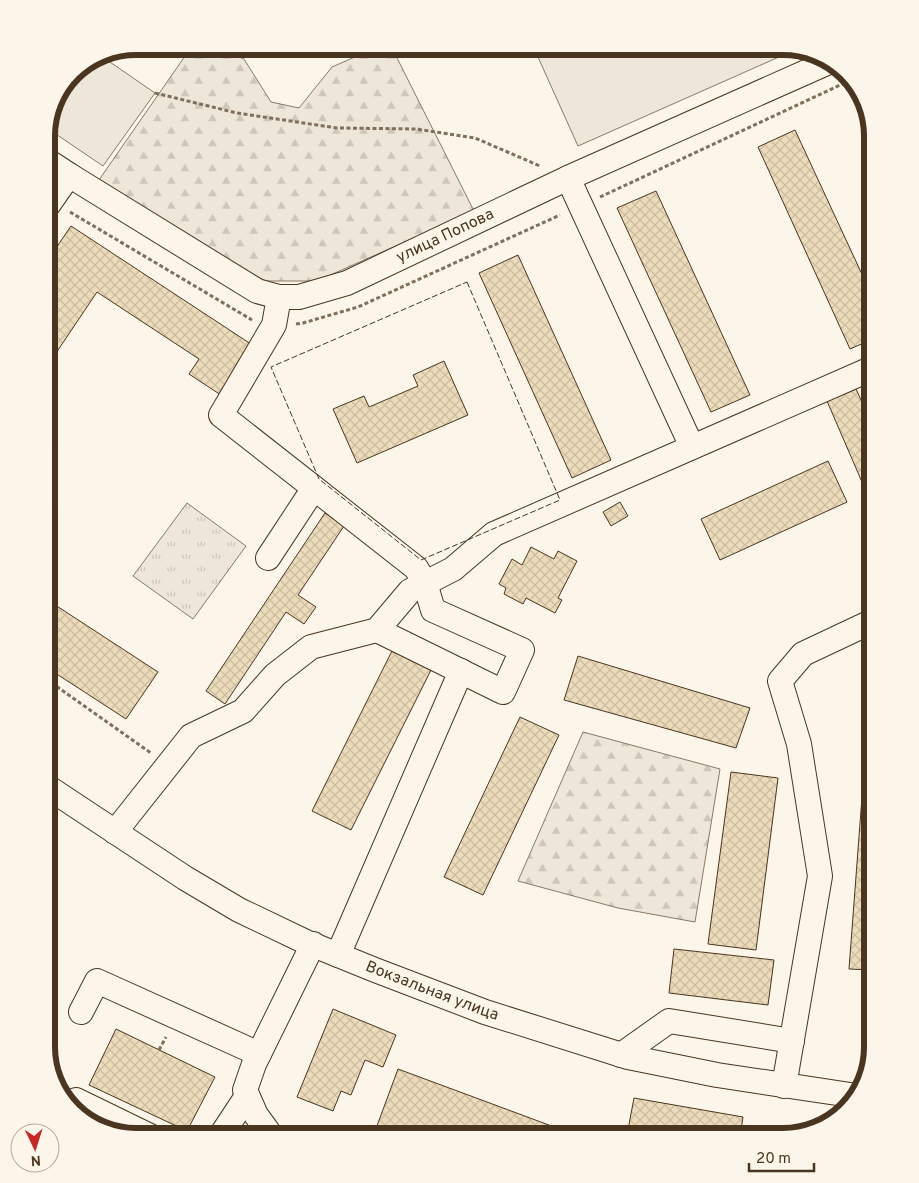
<svg xmlns="http://www.w3.org/2000/svg" width="919" height="1183" viewBox="0 0 919 1183" font-family="Overpass,sans-serif">
	<style>
		.forest { fill: url(#forest-firs); stroke: #887966 }
		.park { fill: url(#park-tufts); stroke: #887966 }
		.pitch { fill: #ede6d9; stroke: #887966 }
		.parking { fill: #ede7d9; stroke: #887966 }
		.building { fill: url(#building-cross-hatch); stroke: #4a3520 }
		.lines { fill: none; stroke-linecap: round; stroke-linejoin: round }
		.minor-casing { stroke: #4a3520; stroke-width: 26 }
		.path { stroke: #7f6f5c; stroke-width: 3; stroke-dasharray: 4 2.5; stroke-linecap: butt }
		.minor { stroke: #fbf6e9; stroke-width: 24 }
		.fence { stroke: #4a3520; stroke-width: 1; stroke-dasharray: 6 2.5; stroke-linecap: butt }
		.labels { text-anchor: middle; dominant-baseline: central; stroke-width: 4; stroke-linejoin: round; paint-order: stroke }
		.street-label { font-size: 16px; fill: #4a3520; stroke: #fbf6e9 }
		.rim { fill: none; stroke: #4a3520; stroke-width: 6 }
	</style>
	<defs>
		<pattern id="forest-firs" width="22" height="20" patternUnits="userSpaceOnUse" patternTransform="scale(1.25)"><rect width="22" height="20" fill="#ede6d9"/><path d="M5 1l3.5 6h-7zM16 11l3.5 6h-7z" fill="#cdc6ba"/></pattern>
		<pattern id="park-tufts" width="24" height="20" patternUnits="userSpaceOnUse" patternTransform="scale(1.25)"><rect width="24" height="20" fill="#ede6d9"/><path d="M3 7l-1-3M5 7V3M7 7l1-3M15 17l-1-3M17 17v-4M19 17l1-3" fill="none" stroke="#cdc6ba"/></pattern>
		<pattern id="building-cross-hatch" width="8" height="8" patternUnits="userSpaceOnUse" patternTransform="scale(1.25)"><rect width="8" height="8" fill="#ecdcbc"/><path d="M0 0l8 8M0 8l8-8" fill="none" stroke="#ccbda1"/></pattern>
	</defs>
	<rect width="100%" height="100%" fill="#fbf6e9"/>
	<path class="forest" d="M192 46H211L244 59 271 102 299 108 332 67 380 46H391L474 211 317 281H266L92 190Z
		M583 732 720 769 695 922 618 908 518 881Z"/>
	<path class="park" d="M187 503 246 546 193 619 133 576Z"/>
	<path class="pitch" d="M533 46H789L797 49 578 146Z"/>
	<path class="parking" d="M104 58 155 93 103 166 47 128 55 97 77 69Z"/>
	<path class="building" d="M795 130 873 298V339L850 349 758 147Z
		M656 191 750 395 711 412 617 208Z
		M71 226 257 348 224 397 189 374 199 359 97 292 46 368V263Z
		M518 255 611 460 572 478 479 273Z
		M444 361 468 415 357 463 333 409 364 396 369 407 418 386 413 375Z
		M856 389 873 426V445L869 447 873 456V494L868 496 827 401Z
		M828 461 847 502 720 560 701 519Z
		M620 502 628 516 611 526 603 512Z
		M325 513 344 526 298 595 316 607 304 624 286 612 225 704 206 691Z
		M531 547 554 559 558 551 577 561 558 598 562 600 555 613 526 598 523 604 504 594 506 588 499 584 512 559 522 565Z
		M46 599 158 672 126 719 46 667Z
		M392 651 431 670 351 830 312 811Z
		M578 656 750 708 736 748 564 700Z
		M520 717 559 735 483 895 444 877Z
		M731 772 778 778 756 950 708 944Z
		M862 797 873 798V970L849 969Z
		M674 949 774 960 768 1005 669 993Z
		M333 1009 396 1035 383 1067 365 1060 351 1095 341 1091 333 1111 297 1097Z
		M116 1029 215 1077 187 1131 89 1085Z
		M398 1069 565 1131 563 1137H381L374 1134Z
		M634 1098 743 1117 740 1137H636L627 1135Z"/>
	<g class="lines">
		<defs>
			<g id="minor">
				<path id="s1" d="M46 160 69 175 257 291 279 297H299L347 283 568 178 831 61"/>
				<path d="M568 178 692 447"/>
				<path d="M46 208 69 175"/>
				<path d="M279 297 274 325 221 415 416 568 425 583 433 610 522 650 503 692 377 630"/>
				<path d="M268 558 314 488"/>
				<path id="s2" d="M46 786 185 878 239 910 306 942 375 970 485 1012 628 1057 717 1075 857 1096"/>
				<path d="M115 832 191 736 243 711 275 675 311 647 377 630 410 591 453 569 494 534 873 368"/>
				<path d="M338 955 461 671"/>
				<path d="M81 1012 97 981 259 1054"/>
				<path d="M621 1055 669 1021 792 1041"/>
				<path d="M784 1086 820 876 799 744 780 681 803 654 873 621"/>
				<path d="M76 1100 152 1137"/>
				<path d="M220 1137 247 1096"/>
				<path d="M272 1137 256 1115 245 1090 254 1064 313 944"/>
			</g>
		</defs>
		<use href="#minor" class="minor-casing"/>
		<path class="path" d="M155 93 237 113 337 128 416 129 475 138 540 166
			M600 197 851 80
			M70 212 252 320
			M46 240 55 228
			M296 324 303 323 358 307 560 215
			M46 679 151 753
			M46 760 53 764
			M159 1050 166 1037"/>
		<use href="#minor" class="minor"/>
		<path class="fence" d="M467 282 560 500 421 560 319 479 271 367Z"/>
	</g>
	<g class="labels">
		<g class="street-label">
			<text stroke="none"><textPath href="#s1" startOffset="450">улица Попова</textPath></text>
			<text stroke="none"><textPath href="#s2" startOffset="439">Вокзальная улица</textPath></text>
		</g>
	</g>
	<path d="M0 0H919V1183H0ZM136 55H783A81 81 0 0 1 864 136V1047A81 81 0 0 1 783 1128H136A81 81 0 0 1 55 1047V136A81 81 0 0 1 136 55Z" fill="#fbf6e9" fill-rule="evenodd"/>
	<path class="rim" d="M136 55H783A81 81 0 0 1 864 136V1047A81 81 0 0 1 783 1128H136A81 81 0 0 1 55 1047V136A81 81 0 0 1 136 55Z"/>
	<g transform="translate(35 1148) rotate(176)"><circle r="24" fill="#fbf6e9" stroke="#b4a999"/>
	<path d="M0-4L9 19L0 12L-9 19Z" fill="#c62828"/>
	<text y="-8" font-size="14" font-weight="bold" text-anchor="middle" fill="#4a3520">N</text>
	</g>
	<path d="M749 1163v8h65v-8" fill="none" stroke="#4a3520" stroke-width="2.5"/>
	<text x="756" y="1163" font-size="15" fill="#4a3520" stroke="#fbf6e9" stroke-width="4" paint-order="stroke">20 m</text>
</svg>
